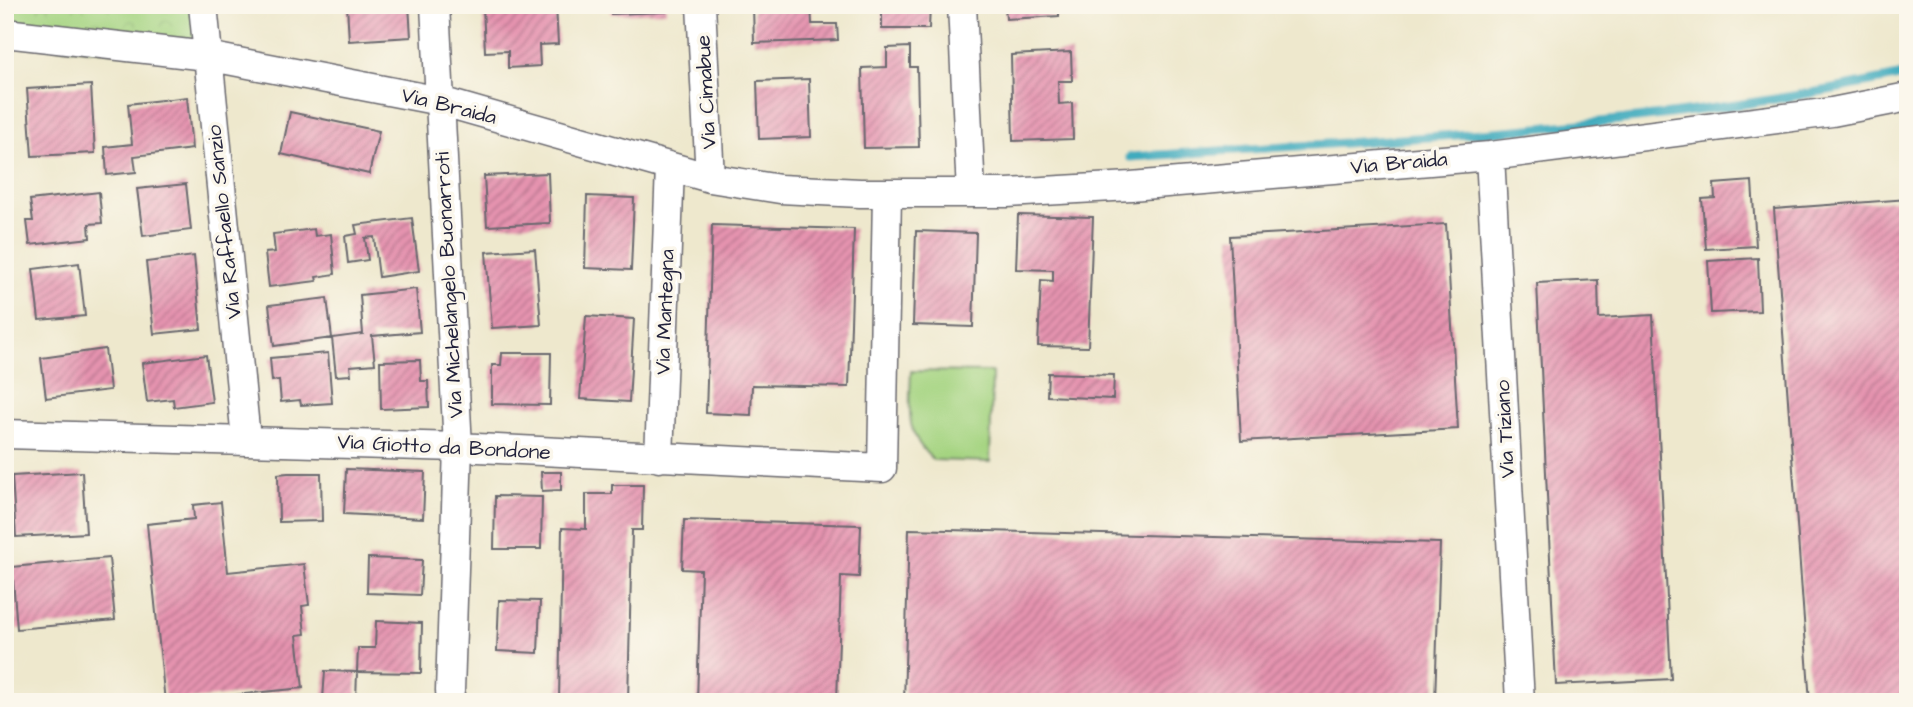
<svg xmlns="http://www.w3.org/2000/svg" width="1913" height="707" viewBox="0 0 1913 707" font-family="'Architects Daughter',sans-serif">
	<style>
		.grass { fill: #a5d481; stroke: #647b5e; stroke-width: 2 }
		.park { fill: url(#park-crowns); stroke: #647b5e; stroke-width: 2 }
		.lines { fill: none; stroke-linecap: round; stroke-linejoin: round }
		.stream { stroke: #3fabbe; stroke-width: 9 }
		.building { fill: url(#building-hatch) }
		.street-casing { stroke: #69676e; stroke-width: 31 }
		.street { stroke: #fff; stroke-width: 28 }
		.labels { text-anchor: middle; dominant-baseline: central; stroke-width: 7; stroke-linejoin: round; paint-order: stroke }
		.street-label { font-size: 21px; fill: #22223b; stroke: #fbf7ec }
	</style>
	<defs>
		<pattern id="park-crowns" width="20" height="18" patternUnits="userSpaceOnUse" patternTransform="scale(1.75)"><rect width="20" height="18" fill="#a5d481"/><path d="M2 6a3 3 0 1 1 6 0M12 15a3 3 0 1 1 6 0" fill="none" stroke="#8eb670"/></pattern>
		<pattern id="building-hatch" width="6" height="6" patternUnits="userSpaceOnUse" patternTransform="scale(1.75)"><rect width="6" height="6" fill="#e593af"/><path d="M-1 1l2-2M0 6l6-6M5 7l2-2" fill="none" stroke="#b97890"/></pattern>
	</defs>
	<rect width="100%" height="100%" fill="#fbf7ec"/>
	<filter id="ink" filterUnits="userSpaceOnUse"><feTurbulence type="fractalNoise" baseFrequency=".0143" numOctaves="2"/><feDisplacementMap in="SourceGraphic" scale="14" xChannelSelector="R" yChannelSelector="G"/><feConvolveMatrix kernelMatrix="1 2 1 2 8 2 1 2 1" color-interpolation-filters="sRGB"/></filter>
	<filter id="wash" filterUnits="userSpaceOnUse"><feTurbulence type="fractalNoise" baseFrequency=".00686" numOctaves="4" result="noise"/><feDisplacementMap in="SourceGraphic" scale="28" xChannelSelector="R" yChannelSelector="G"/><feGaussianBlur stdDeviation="1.57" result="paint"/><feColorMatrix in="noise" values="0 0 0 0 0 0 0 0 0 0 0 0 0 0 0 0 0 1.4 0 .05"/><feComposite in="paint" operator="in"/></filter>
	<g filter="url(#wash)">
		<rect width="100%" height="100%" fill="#eee8cd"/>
		<path class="grass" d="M911 371 992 372 990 462 933 460C903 432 910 410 911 371Z"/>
		<path class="park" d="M5 5H203L208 59 5 43Z"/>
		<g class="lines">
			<path class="stream" d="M1130 157C1388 139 1654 130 1908 74"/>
		</g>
		<g id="blocks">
			<path class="building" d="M347 5H409L411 37 349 41Z
				M483 5H556L558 44 539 45 540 66 508 68V51L485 52Z
				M610 5H666V12L611 14Z
				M753 5H811L812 24H837L838 40 754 43Z
				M882 5H930L929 29H882Z
				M1005 5H1059V16L1006 19Z
				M910 47V67H917L919 147 864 148 862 68 887 67V48Z
				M1071 52 1072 81H1058L1059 104 1072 103 1073 139 1013 141 1011 55Z
				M809 79 811 137 759 139 757 81Z
				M91 85 95 153 32 156 27 89Z
				M187 97 192 149 134 156 136 172 107 175 105 147 132 144 128 104Z
				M290 112 379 131 369 174 281 154Z
				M548 173 550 223 487 226 484 176Z
				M1752 181 1756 246 1706 249 1702 199 1715 198 1714 184Z
				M186 184 191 230 143 236 137 189Z
				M99 192 102 223 89 224 90 238 30 245 27 221H33L30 200Z
				M587 196 634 198 631 270 585 268Z
				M1908 199V702H1810L1774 209Z
				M1018 215 1093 217 1088 347 1038 346 1041 280 1053 281V270L1016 269Z
				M412 218 419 271 379 277 374 237 365 238 368 260 348 263 345 236 357 234 355 225Z
				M1446 224 1458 429 1241 441 1230 236Z
				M712 225 854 229 849 387 752 385 751 415 706 413Z
				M314 229 315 236 331 234 335 274 316 277 317 281 269 287 265 253 275 252 273 234Z
				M916 231 976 233 973 327 913 325Z
				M535 249 541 325 492 328 486 252Z
				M194 256 201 329 154 334 146 262Z
				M1758 258 1760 311 1711 313 1708 261Z
				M79 263 85 316 39 320 33 269Z
				M1598 280 1599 318 1653 315 1671 679 1556 685 1537 283Z
				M416 289 420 332 372 336 375 364 350 366 351 375 336 376 332 338 363 334 360 295Z
				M327 298 332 338 274 346 269 305Z
				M586 316 634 319 629 402 580 399Z
				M105 349 110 390 46 398 41 358Z
				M328 353 332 403 301 405 300 400 281 402 279 380 272 381 270 358Z
				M502 353H551L550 405 492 404V365H501Z
				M206 355 212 402 174 407 173 399 147 402 142 363Z
				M420 360 421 381H428L429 407 381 409 380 361Z
				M1048 373 1114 375 1113 399 1047 396Z
				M346 469 425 472 423 518 344 514Z
				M82 472 86 533 16 537 12 476Z
				M541 472H561V490L542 491Z
				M288 473H321L322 521 279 522 278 474Z
				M612 485H643L642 530H632L628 702H559L562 528 586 529V494H612Z
				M495 496 542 497 541 549H494Z
				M221 502 228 572 304 564 309 605 302 606 305 634 297 635 303 688 165 702 147 524 194 519 193 505Z
				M684 520 861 525 859 577 841 576 837 702H697L701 570 682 569Z
				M909 529 1440 543 1435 702H904Z
				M109 558 115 620 17 629 12 567Z
				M368 558 422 560 420 595 367 593Z
				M499 600 540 601 538 653 497 651Z
				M376 621 422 623 421 673 357 672 358 648H375Z
				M325 671 357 672 356 700 323 699Z"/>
		</g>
	</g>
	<g filter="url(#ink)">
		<use href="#blocks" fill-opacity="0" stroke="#69676e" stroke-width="2"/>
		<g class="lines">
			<defs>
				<path id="street" d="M203 5 246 439
					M435 5 458 447 450 691
					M701 5 710 178
					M962 5 971 193
					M5 33 207 56 440 101 710 178 780 189 860 193H1007L1131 186 1490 156 1832 112 1908 97
					M1490 156 1520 702
					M5 434 458 447 882 468 887 194
					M659 458 670 167"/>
			</defs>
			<use href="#street" class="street-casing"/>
			<use href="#street" class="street"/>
		</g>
	</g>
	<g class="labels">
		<g class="street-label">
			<text transform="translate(706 92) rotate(-93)">Via Cimabue</text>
			<text transform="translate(449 106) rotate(14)">Via Braida</text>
			<text transform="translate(1399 163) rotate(-5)">Via Braida</text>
			<text transform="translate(224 222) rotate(-96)">Via Raffaello Sanzio</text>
			<text transform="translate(449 285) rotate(-93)">Via Michelangelo Buonarroti</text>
			<text transform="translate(665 312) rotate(-88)">Via Mantegna</text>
			<text transform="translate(1505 429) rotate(-93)">Via Tiziano</text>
			<text transform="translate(444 447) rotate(3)">Via Giotto da Bondone</text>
		</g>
	</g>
	<rect width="1913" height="707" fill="none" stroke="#fbf7ec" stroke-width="28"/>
</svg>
